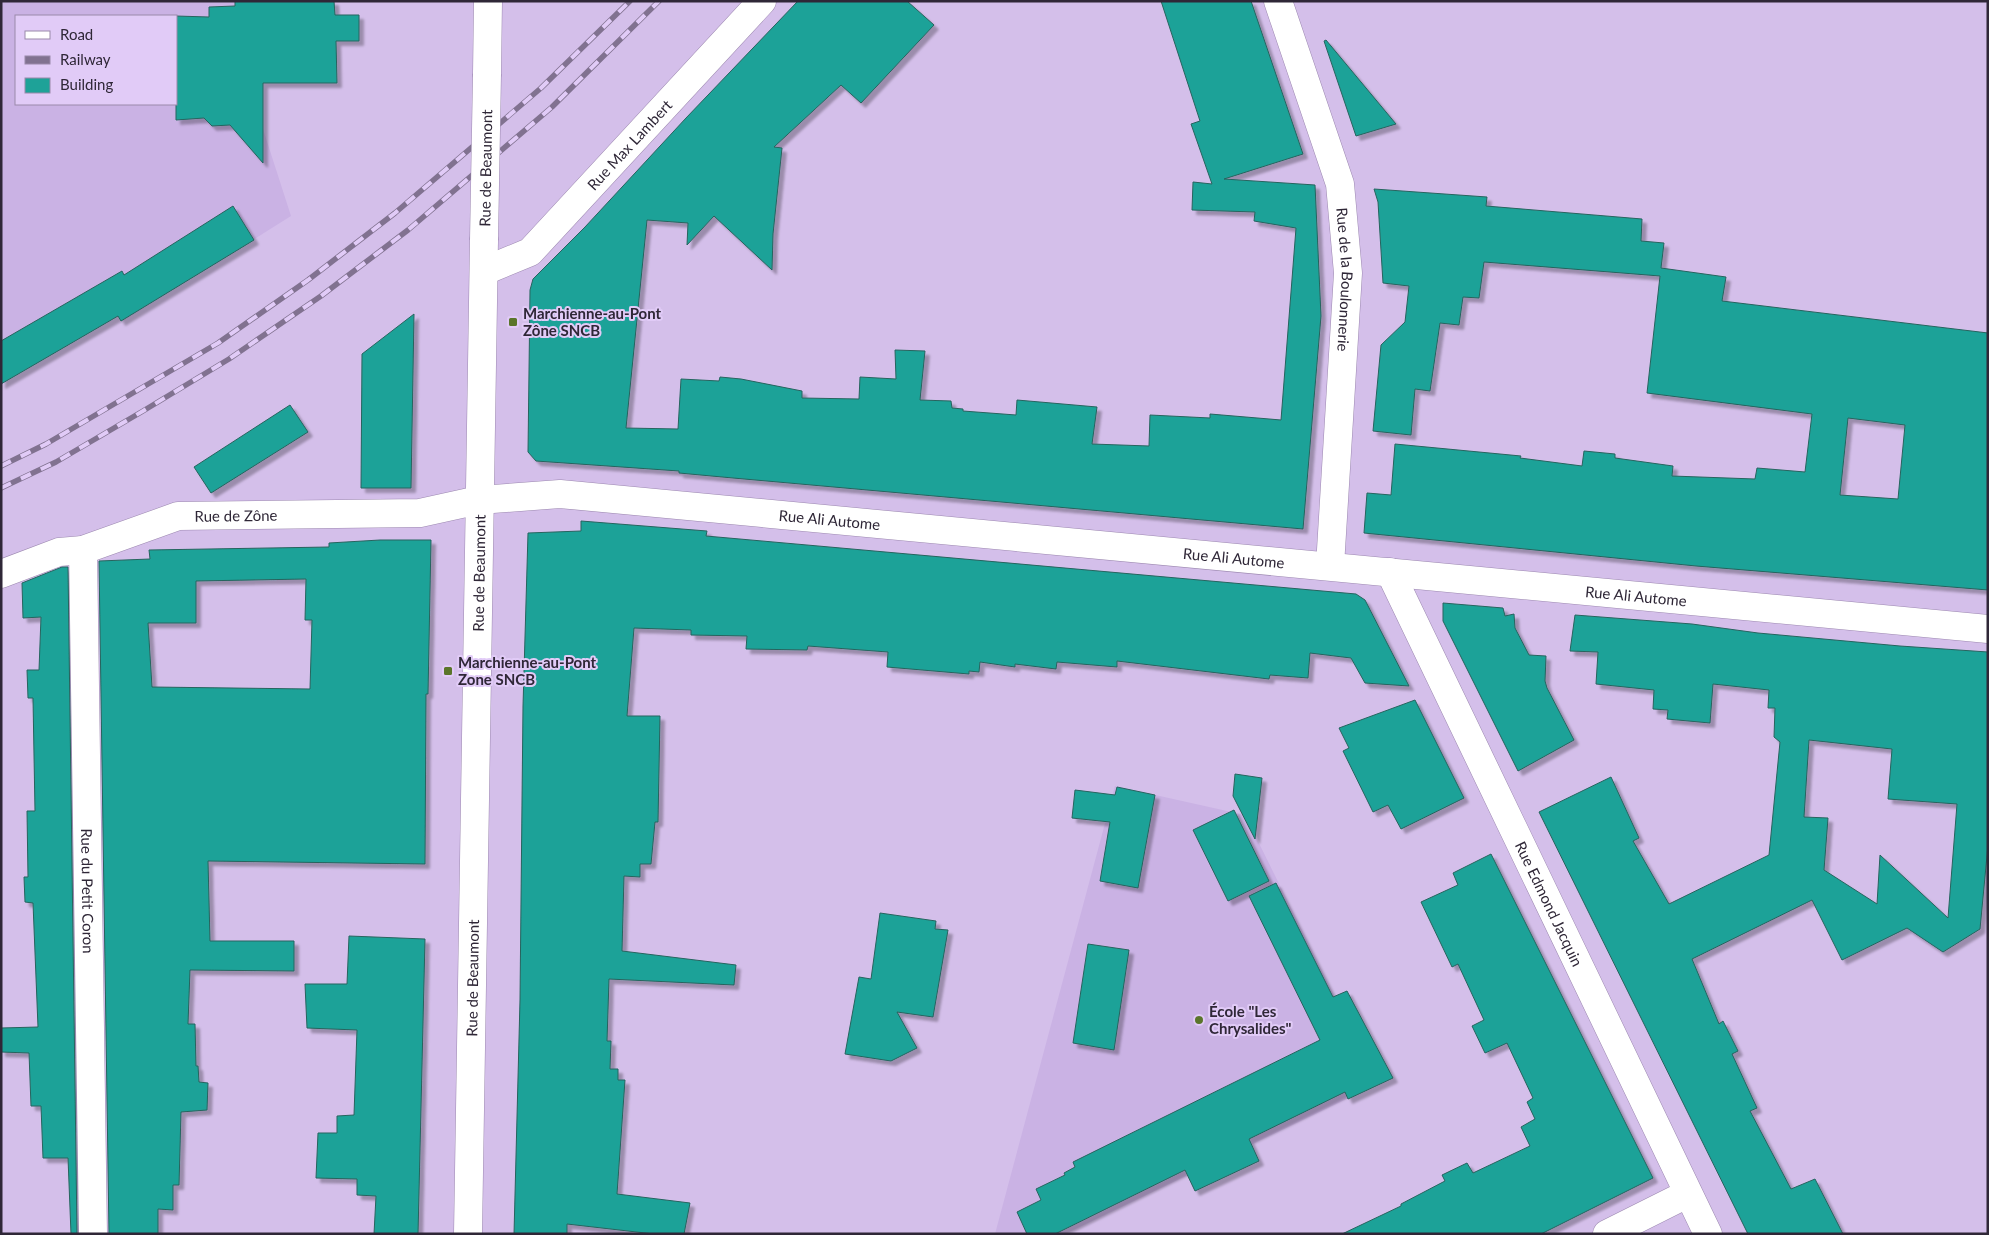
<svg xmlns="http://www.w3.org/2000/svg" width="1989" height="1235" viewBox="0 0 1989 1235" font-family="Lato,sans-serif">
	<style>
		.built { fill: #cab2e4; fill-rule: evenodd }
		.building { fill: #1ea298; stroke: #26645e; fill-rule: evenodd; filter: url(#shadow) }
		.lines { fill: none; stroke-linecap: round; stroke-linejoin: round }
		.minor-casing { stroke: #9c88b0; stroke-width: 29 }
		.tertiary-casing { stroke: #9c88b0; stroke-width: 29 }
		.secondary-casing { stroke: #9c88b0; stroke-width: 29 }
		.minor { stroke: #fff; stroke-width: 28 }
		.tertiary { stroke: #fff; stroke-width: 28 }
		.secondary { stroke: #fff; stroke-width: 28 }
		.rail-casing { stroke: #817290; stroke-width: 5.5 }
		.rail { stroke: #e1cbf7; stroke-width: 4; stroke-dasharray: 11; stroke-linecap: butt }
		.secondary-bridge-casing { stroke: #9c88b0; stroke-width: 29; stroke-linecap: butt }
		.secondary-bridge { stroke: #fff; stroke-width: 28 }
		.poi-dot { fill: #5a752a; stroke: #e1cbf7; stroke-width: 2 }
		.labels { text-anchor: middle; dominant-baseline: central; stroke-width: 4; stroke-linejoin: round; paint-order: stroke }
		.street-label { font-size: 15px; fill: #2f2737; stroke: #e1cbf7 }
		.poi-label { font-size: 15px; font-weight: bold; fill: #2f2737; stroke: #e1cbf7; text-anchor: start }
	</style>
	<defs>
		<filter id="shadow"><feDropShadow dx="4.5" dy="4.5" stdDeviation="1" flood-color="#0004"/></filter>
	</defs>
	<rect width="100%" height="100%" fill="#d4bfea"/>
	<path class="built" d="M1 1H260L258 93 263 98V129L291 216 123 321 118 316 1 384ZM16 16H176V104H16Z
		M1115 786 1245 815 1378 1084 1065 1234H995Z"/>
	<path class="building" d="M235 1H334L335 15H359V41H336L337 83H263V163L230 125 212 126 204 118 176 120V16L209 17V7L235 6Z
		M798 1H907L934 25 861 103 841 85 774 147 782 148 773 234 772 270 714 216 687 245 688 223 647 220 626 428 678 429 681 379 719 381 720 377 741 379 802 391V398L859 399 860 377 896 379 895 350 925 351 920 400 951 401 952 408 963 409V411L1016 415 1017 400 1097 407 1092 444 1149 446 1150 415 1210 418V414L1281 420 1296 228 1254 221 1255 212 1192 210 1193 182 1212 184 1191 124 1200 121 1161 1H1251L1303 154 1224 179 1315 185 1321 316 1303 529 733 478 679 473V471L536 461 528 452 530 290 533 279 585 227 686 118Z
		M1326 40 1396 124 1356 136 1324 41Z
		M1374 189 1487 197 1486 206 1642 219 1641 241 1664 243 1661 268 1726 277 1722 301 1988 333V590L1696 566 1364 533 1367 493 1391 495 1395 444 1521 456 1520 458 1582 466 1584 451 1615 454V458L1673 466 1672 476 1755 479 1757 468 1805 472 1812 414 1647 393 1660 276 1484 262 1479 298 1463 297 1459 325 1440 323 1430 391 1415 389 1411 435 1373 431 1381 345 1405 322 1409 286 1383 283 1378 202ZM1848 418 1905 425 1898 499 1840 495Z
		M233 206 254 240 121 321 118 316 1 384V341L122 271 124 275Z
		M414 314 411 488H361L362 354Z
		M290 405 308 432 211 493 194 467Z
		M581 521 707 531 706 536 1356 594 1365 600 1409 686 1365 683 1351 658 1310 653 1308 678 1270 675 1269 679 1117 661V667L1057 662 1056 669 1015 664V667L980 662 979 672 969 671V674L887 667 888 652 808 646 807 650 746 649 747 636 691 635V630L634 628 627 716H660L658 822H655L651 864H640V877L624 876 622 951 736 965 734 985 609 979 607 1041H611L610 1069H618V1080H625L617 1194 690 1203 684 1234H654L567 1224V1234H514L520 1000 523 706 528 533 581 531Z
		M380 540H431L428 694H426L425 864 208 861 210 941H294V971L190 970 188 1024H195L196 1066H198L199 1082 208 1083 207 1110 181 1112 179 1185H173V1210L158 1209V1234H109L99 561 150 559 149 550 329 547V543ZM306 579 305 620H312L310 689 152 687 148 623H196V581Z
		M62 567H68L77 1234H71L68 1158H43L41 1106H31L29 1053 1 1052V1028L38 1027 33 903 25 902 24 877H28L27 811H35L33 698H28L27 670H39L41 617 23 618 22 583Z
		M1443 603 1503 608 1505 616 1514 614 1515 628 1529 655 1546 656 1545 681 1547 688 1574 740 1518 771 1443 621Z
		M1575 615 1692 624 1758 633 1900 646 1988 652V845L1980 929 1943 952 1907 928 1842 960 1812 900 1692 959 1719 1024 1723 1021 1738 1051 1732 1054 1757 1108 1750 1111 1791 1189 1815 1179 1843 1234H1748L1539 812 1611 777 1639 838 1633 841 1669 904 1769 855 1780 742 1774 737 1775 708H1768L1769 690 1713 684 1710 723 1667 719 1668 710 1653 709 1654 690 1596 684 1598 652 1570 651ZM1809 740 1892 749 1888 799 1957 804 1948 918 1880 855 1877 904 1824 870 1828 818 1804 817Z
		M1415 700 1464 798 1401 829 1388 805 1373 812 1343 751 1349 748 1339 728Z
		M1235 774 1262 778 1255 839 1233 796Z
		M1117 787 1155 795 1138 888 1100 881 1110 822 1072 818 1075 790 1115 795Z
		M1234 810 1269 881 1228 901 1193 830Z
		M1491 854 1653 1178 1541 1234H1342L1401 1206V1204L1445 1181 1442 1175 1467 1163 1473 1173 1530 1146 1521 1127 1535 1119 1527 1102 1533 1098 1507 1043 1485 1053 1472 1026 1484 1020 1458 964 1452 967 1421 902 1458 885 1453 873Z
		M1276 883 1333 997 1347 991 1393 1078 1348 1099 1345 1092 1249 1139 1259 1161 1195 1191 1185 1170 1055 1234H1027L1017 1212 1041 1200 1036 1189 1065 1175 1064 1173 1075 1167 1073 1162 1320 1040 1249 896Z
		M880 913 936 921 935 929 948 930 933 1017 897 1012 917 1048 891 1061 845 1054 859 977 871 979Z
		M349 936 425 939 418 1234H374L376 1196 357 1195V1179L316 1178 318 1133H337V1116L354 1115 357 1030 307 1028 305 984H347Z
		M1088 944 1129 950 1114 1050 1073 1043Z"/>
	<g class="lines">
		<defs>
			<g id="minor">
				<path id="s1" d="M1278 1 1340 184 1348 273 1330 566"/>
				<path id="s2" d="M484 271 530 252 762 1"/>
				<path id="s3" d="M83 550 93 1234"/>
				<path id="s4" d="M1390 572 1708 1234"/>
				<path id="s5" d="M1 574 59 552 83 550 178 516 420 513 479 500"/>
				<path d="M1607 1234 1687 1194"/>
			</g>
			<g id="tertiary">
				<path id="s6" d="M479 500 560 494 1988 629"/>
			</g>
			<g id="secondary">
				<path d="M487 74 488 1"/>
				<path id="s7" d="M468 1234 484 240"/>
			</g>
		</defs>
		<use href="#minor" class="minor-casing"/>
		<use href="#tertiary" class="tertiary-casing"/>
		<use href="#secondary" class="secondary-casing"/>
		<use href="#minor" class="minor"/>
		<use href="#tertiary" class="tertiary"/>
		<use href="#secondary" class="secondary"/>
		<defs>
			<path id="rail" d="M1 466 46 444 218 343 308 280 395 213 541 88 630 1
				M1 488 56 462 143 411 229 359 321 296 408 230 552 107 659 1"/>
		</defs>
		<use href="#rail" class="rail-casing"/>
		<use href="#rail" class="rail"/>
		<defs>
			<g id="secondary-bridge">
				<path id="s8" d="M484 240 487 74"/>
			</g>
		</defs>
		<use href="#secondary-bridge" class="secondary-bridge-casing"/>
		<use href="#secondary-bridge" class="secondary-bridge"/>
	</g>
	<g class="poi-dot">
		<rect x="508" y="317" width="10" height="10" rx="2.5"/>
		<rect x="443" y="666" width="10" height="10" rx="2.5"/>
		<circle cx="1199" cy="1020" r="5"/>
	</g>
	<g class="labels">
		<g class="street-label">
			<text stroke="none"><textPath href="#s2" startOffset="196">Rue Max Lambert</textPath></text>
			<text stroke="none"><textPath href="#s8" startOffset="72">Rue de Beaumont</textPath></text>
			<text stroke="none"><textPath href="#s1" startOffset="289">Rue de la Boulonnerie</textPath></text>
			<text stroke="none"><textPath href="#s5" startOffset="245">Rue de Zône</textPath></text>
			<text stroke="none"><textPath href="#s6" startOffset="352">Rue Ali Autome</textPath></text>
			<text stroke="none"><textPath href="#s6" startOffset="758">Rue Ali Autome</textPath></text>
			<text stroke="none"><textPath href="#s7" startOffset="661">Rue de Beaumont</textPath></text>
			<text stroke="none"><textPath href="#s6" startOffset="1162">Rue Ali Autome</textPath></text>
			<text stroke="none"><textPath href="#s3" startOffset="341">Rue du Petit Coron</textPath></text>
			<text stroke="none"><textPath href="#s4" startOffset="368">Rue Edmond Jacquin</textPath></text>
			<text stroke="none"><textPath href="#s7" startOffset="256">Rue de Beaumont</textPath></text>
		</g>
		<g class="poi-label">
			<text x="523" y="313">Marchienne-au-Pont<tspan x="523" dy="17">Zône SNCB</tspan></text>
			<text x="458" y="662">Marchienne-au-Pont<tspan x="458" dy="17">Zone SNCB</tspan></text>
			<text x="1209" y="1011">École "Les<tspan x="1209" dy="17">Chrysalides"</tspan></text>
		</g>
	</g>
	<rect width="1989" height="1235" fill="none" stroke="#2f2737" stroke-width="5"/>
	<rect x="15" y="15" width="162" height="90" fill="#e1cbf7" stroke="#9a89aa"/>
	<rect x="25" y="31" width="25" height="8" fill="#ffffff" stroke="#9a89aa"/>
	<text x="60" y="40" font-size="15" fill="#2f2737">Road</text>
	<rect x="25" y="56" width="25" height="8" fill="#817290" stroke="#9a89aa"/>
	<text x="60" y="65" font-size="15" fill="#2f2737">Railway</text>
	<rect x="25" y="78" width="25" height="15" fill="#1ea298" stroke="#9a89aa"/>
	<text x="60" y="90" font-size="15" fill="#2f2737">Building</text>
</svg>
